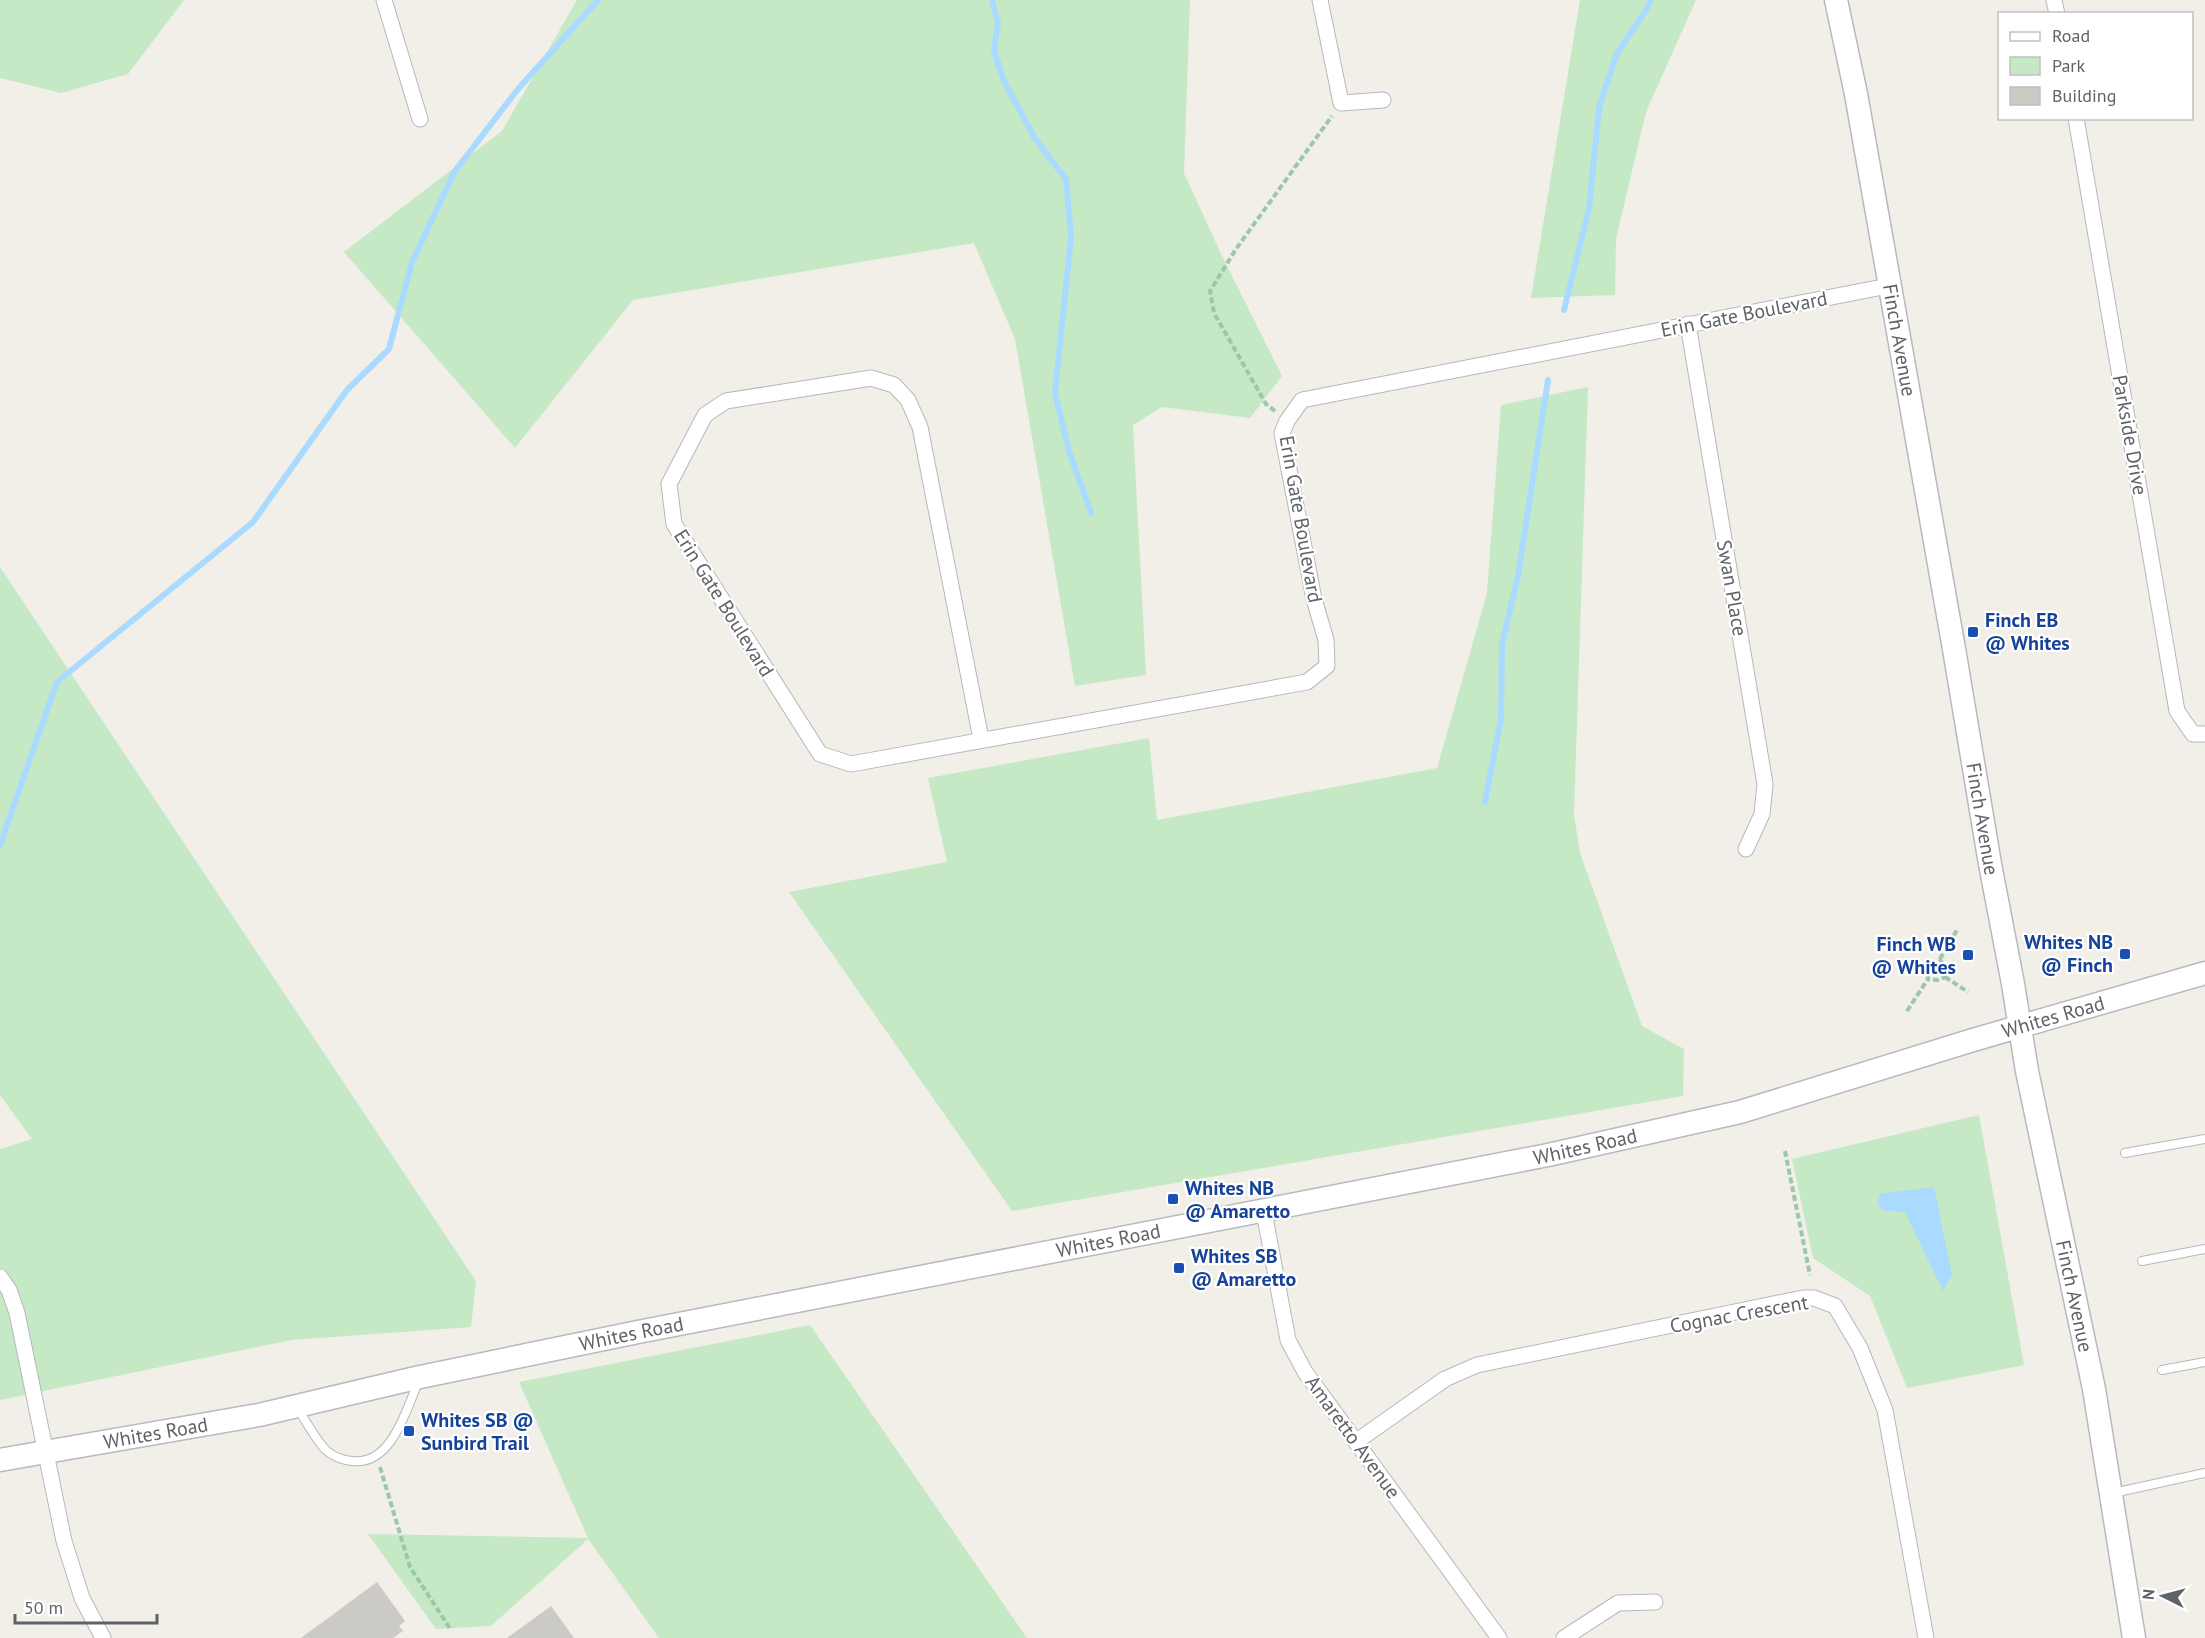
<svg xmlns="http://www.w3.org/2000/svg" width="2205" height="1638" viewBox="0 0 2205 1638" font-family="'PT Sans',sans-serif">
	<style>
		.green { fill: #c5e8c5 }
		.water { fill: #aadaff }
		.lines { fill: none; stroke-linecap: round; stroke-linejoin: round }
		.stream { stroke: #aadaff; stroke-width: 6 }
		.building { fill: #cccac5 }
		.lane-casing { stroke: #b5b8bc; stroke-width: 10 }
		.street-casing { stroke: #b5b8bc; stroke-width: 17 }
		.secondary-casing { stroke: #b6babf; stroke-width: 25 }
		.path { stroke: #9cc7a9; stroke-width: 4; stroke-dasharray: 6 3; stroke-linecap: butt }
		.lane { stroke: #fff; stroke-width: 8 }
		.street { stroke: #fff; stroke-width: 15 }
		.secondary { stroke: #fff; stroke-width: 22 }
		.transit-dot { fill: #1a4fb4; stroke: #fff; stroke-width: 2 }
		.labels { text-anchor: middle; dominant-baseline: central; stroke-width: 4.5; stroke-linejoin: round; paint-order: stroke }
		.street-label { font-size: 20px; fill: #5f6368; stroke: #fff }
		.transit-label { font-size: 20px; font-weight: bold; fill: #164399; stroke: #fff; text-anchor: start }
	</style>
	<rect width="100%" height="100%" fill="#f1efe8"/>
	<path class="green" d="M0 0H184L128 74 61 93 0 78Z
		M577 0H1190L1184 173 1221 254 1282 376 1250 418 1162 407 1133 425 1146 675 1075 686 1015 339 974 243 633 300 515 448 344 252 502 131Z
		M1580 0H1696L1646 112 1616 239 1615 295 1531 298Z
		M1588 387 1574 814 1580 853 1642 1026 1684 1049 1683 1096 1012 1211 789 892 947 862 928 778 1149 738 1157 820 1437 768 1487 593 1501 405Z
		M0 567 476 1281 471 1327 291 1340 0 1400V1149L32 1139 0 1095Z
		M1979 1115 2024 1365 1907 1388 1870 1296 1813 1258 1792 1159Z
		M810 1325 1027 1638H659L588 1539 491 1626 436 1629 368 1534 588 1538 519 1382Z"/>
	<path class="water" d="M1934 1187 1952 1275 1943 1291 1905 1212 1882 1210 1878 1204 1879 1194Z"/>
	<g class="lines">
		<path class="stream" d="M992 0 998 23 994 51 1004 81 1034 137 1066 179 1071 237 1055 393 1069 451 1091 513
			M1564 310 1589 208 1599 108 1616 55 1648 7 1650 0
			M1485 802 1501 719 1502 644 1518 576 1548 380
			M0 845 57 682 253 522 347 390 389 349 412 262 455 171 518 89 598 0"/>
	</g>
	<path class="building" d="M377 1582 405 1621 399 1626 403 1631 393 1638H301Z
		M551 1606 574 1638H507Z"/>
	<g class="lines">
		<defs>
			<path id="lane" d="M2125 1153 2205 1139
				M2142 1261 2205 1249
				M2162 1370 2205 1362
				M298 1409C306 1421 317 1442 327 1451 334 1457 343 1460 352 1461 391 1466 406 1411 418 1382
				M2113 1493 2205 1473"/>
			<path id="street" d="M384 0 420 119
				M1320 0 1341 103 1383 100
				M2054 0 2057 14
				M2076 118 2177 711 2193 734H2205
				M1688 324 1765 784 1762 814 1746 849
				M981 739 920 427 908 400 894 385 871 378 726 401 705 415 669 484 674 524 820 754 851 764 1307 682 1327 666 1326 640 1314 599 1282 433 1287 421 1302 400 1888 286
				M1264 1212 1288 1340 1305 1372 1499 1638
				M0 1277 9 1290 17 1313 64 1541 82 1598 103 1638
				M1357 1441 1445 1379 1477 1365 1803 1298H1814L1835 1306 1860 1348 1885 1410 1926 1638
				M1564 1638 1618 1603 1655 1602"/>
			<g id="secondary">
				<path id="s1" d="M1836 0 1856 94 1954 649 1990 864 2013 984 2027 1071 2094 1389 2134 1638"/>
				<path id="s2" d="M0 1460 259 1415 420 1377 638 1332 1548 1155 1740 1112 1973 1040 2205 973"/>
			</g>
		</defs>
		<use href="#lane" class="lane-casing"/>
		<use href="#street" class="street-casing"/>
		<use href="#secondary" class="secondary-casing"/>
		<path class="path" d="M1275 411 1266 404 1214 313 1210 291 1236 249 1332 116
			M1940 959 1957 930
			M1945 977 1968 992
			M1907 1011 1928 979V971L1933 962 1940 959 1945 969V977L1938 980 1928 979
			M1785 1151 1810 1275
			M380 1467 410 1567 451 1630"/>
		<use href="#lane" class="lane"/>
		<use href="#street" class="street"/>
		<use href="#secondary" class="secondary"/>
	</g>
	<g class="transit-dot">
		<rect x="1967" y="626" width="12" height="12" rx="3"/>
		<rect x="2119" y="948" width="12" height="12" rx="3"/>
		<rect x="1962" y="949" width="12" height="12" rx="3"/>
		<rect x="1167" y="1193" width="12" height="12" rx="3"/>
		<rect x="1173" y="1262" width="12" height="12" rx="3"/>
		<rect x="403" y="1425" width="12" height="12" rx="3"/>
	</g>
	<g class="labels">
		<g class="street-label">
			<text transform="translate(1744 314) rotate(-11)">Erin Gate Boulevard</text>
			<text stroke="none"><textPath href="#s1" startOffset="346">Finch Avenue</textPath></text>
			<text transform="translate(2130 435) rotate(80)">Parkside Drive</text>
			<text transform="translate(1301 519) rotate(80)">Erin Gate Boulevard</text>
			<text transform="translate(1732 588) rotate(80)">Swan Place</text>
			<text transform="translate(724 603) rotate(58)">Erin Gate Boulevard</text>
			<text stroke="none"><textPath href="#s1" startOffset="832">Finch Avenue</textPath></text>
			<text stroke="none"><textPath href="#s2" startOffset="2102">Whites Road</textPath></text>
			<text stroke="none"><textPath href="#s2" startOffset="1616">Whites Road</textPath></text>
			<text stroke="none"><textPath href="#s2" startOffset="1130">Whites Road</textPath></text>
			<text stroke="none"><textPath href="#s1" startOffset="1318">Finch Avenue</textPath></text>
			<text transform="translate(1739 1314) rotate(-10)">Cognac Crescent</text>
			<text stroke="none"><textPath href="#s2" startOffset="644">Whites Road</textPath></text>
			<text stroke="none"><textPath href="#s2" startOffset="158">Whites Road</textPath></text>
			<text transform="translate(1353 1437) rotate(54)">Amaretto Avenue</text>
		</g>
		<g class="transit-label">
			<text x="1985" y="620">Finch EB<tspan x="1985" dy="23">@ Whites</tspan></text>
			<text x="2113" y="942" text-anchor="end">Whites NB<tspan x="2113" dy="23">@ Finch</tspan></text>
			<text x="1956" y="944" text-anchor="end">Finch WB<tspan x="1956" dy="23">@ Whites</tspan></text>
			<text x="1185" y="1188">Whites NB<tspan x="1185" dy="23">@ Amaretto</tspan></text>
			<text x="1191" y="1256">Whites SB<tspan x="1191" dy="23">@ Amaretto</tspan></text>
			<text x="421" y="1420">Whites SB @<tspan x="421" dy="23">Sunbird Trail</tspan></text>
		</g>
	</g>
	<rect x="1998" y="12" width="195" height="108" fill="#ffffff" stroke="#bfc1c3" stroke-width="1.5"/>
	<rect x="2010" y="32" width="30" height="9" fill="#ffffff" stroke="#bfc1c3" stroke-width="1.5"/>
	<text x="2052" y="42" font-size="18" fill="#5f6368">Road</text>
	<rect x="2010" y="57" width="30" height="18" fill="#c5e8c5" stroke="#bfc1c3" stroke-width="1.5"/>
	<text x="2052" y="72" font-size="18" fill="#5f6368">Park</text>
	<rect x="2010" y="87" width="30" height="18" fill="#cccac5" stroke="#bfc1c3" stroke-width="1.5"/>
	<text x="2052" y="102" font-size="18" fill="#5f6368">Building</text>
	<g transform="translate(2163 1596) rotate(276)" stroke="#ffffff" stroke-width="4.5" paint-order="stroke">
	<path d="M0-4.5L10 22L0 15L-10 22Z" fill="#5f6368"/>
	<text y="-9" font-size="16" font-weight="bold" text-anchor="middle" fill="#5f6368">N</text>
	</g>
	<path d="M15 1614v9h142v-9" fill="none" stroke="#5f6368" stroke-width="3"/>
	<text x="24" y="1614" font-size="18" fill="#5f6368" stroke="#ffffff" stroke-width="4.5" paint-order="stroke">50 m</text>
</svg>
